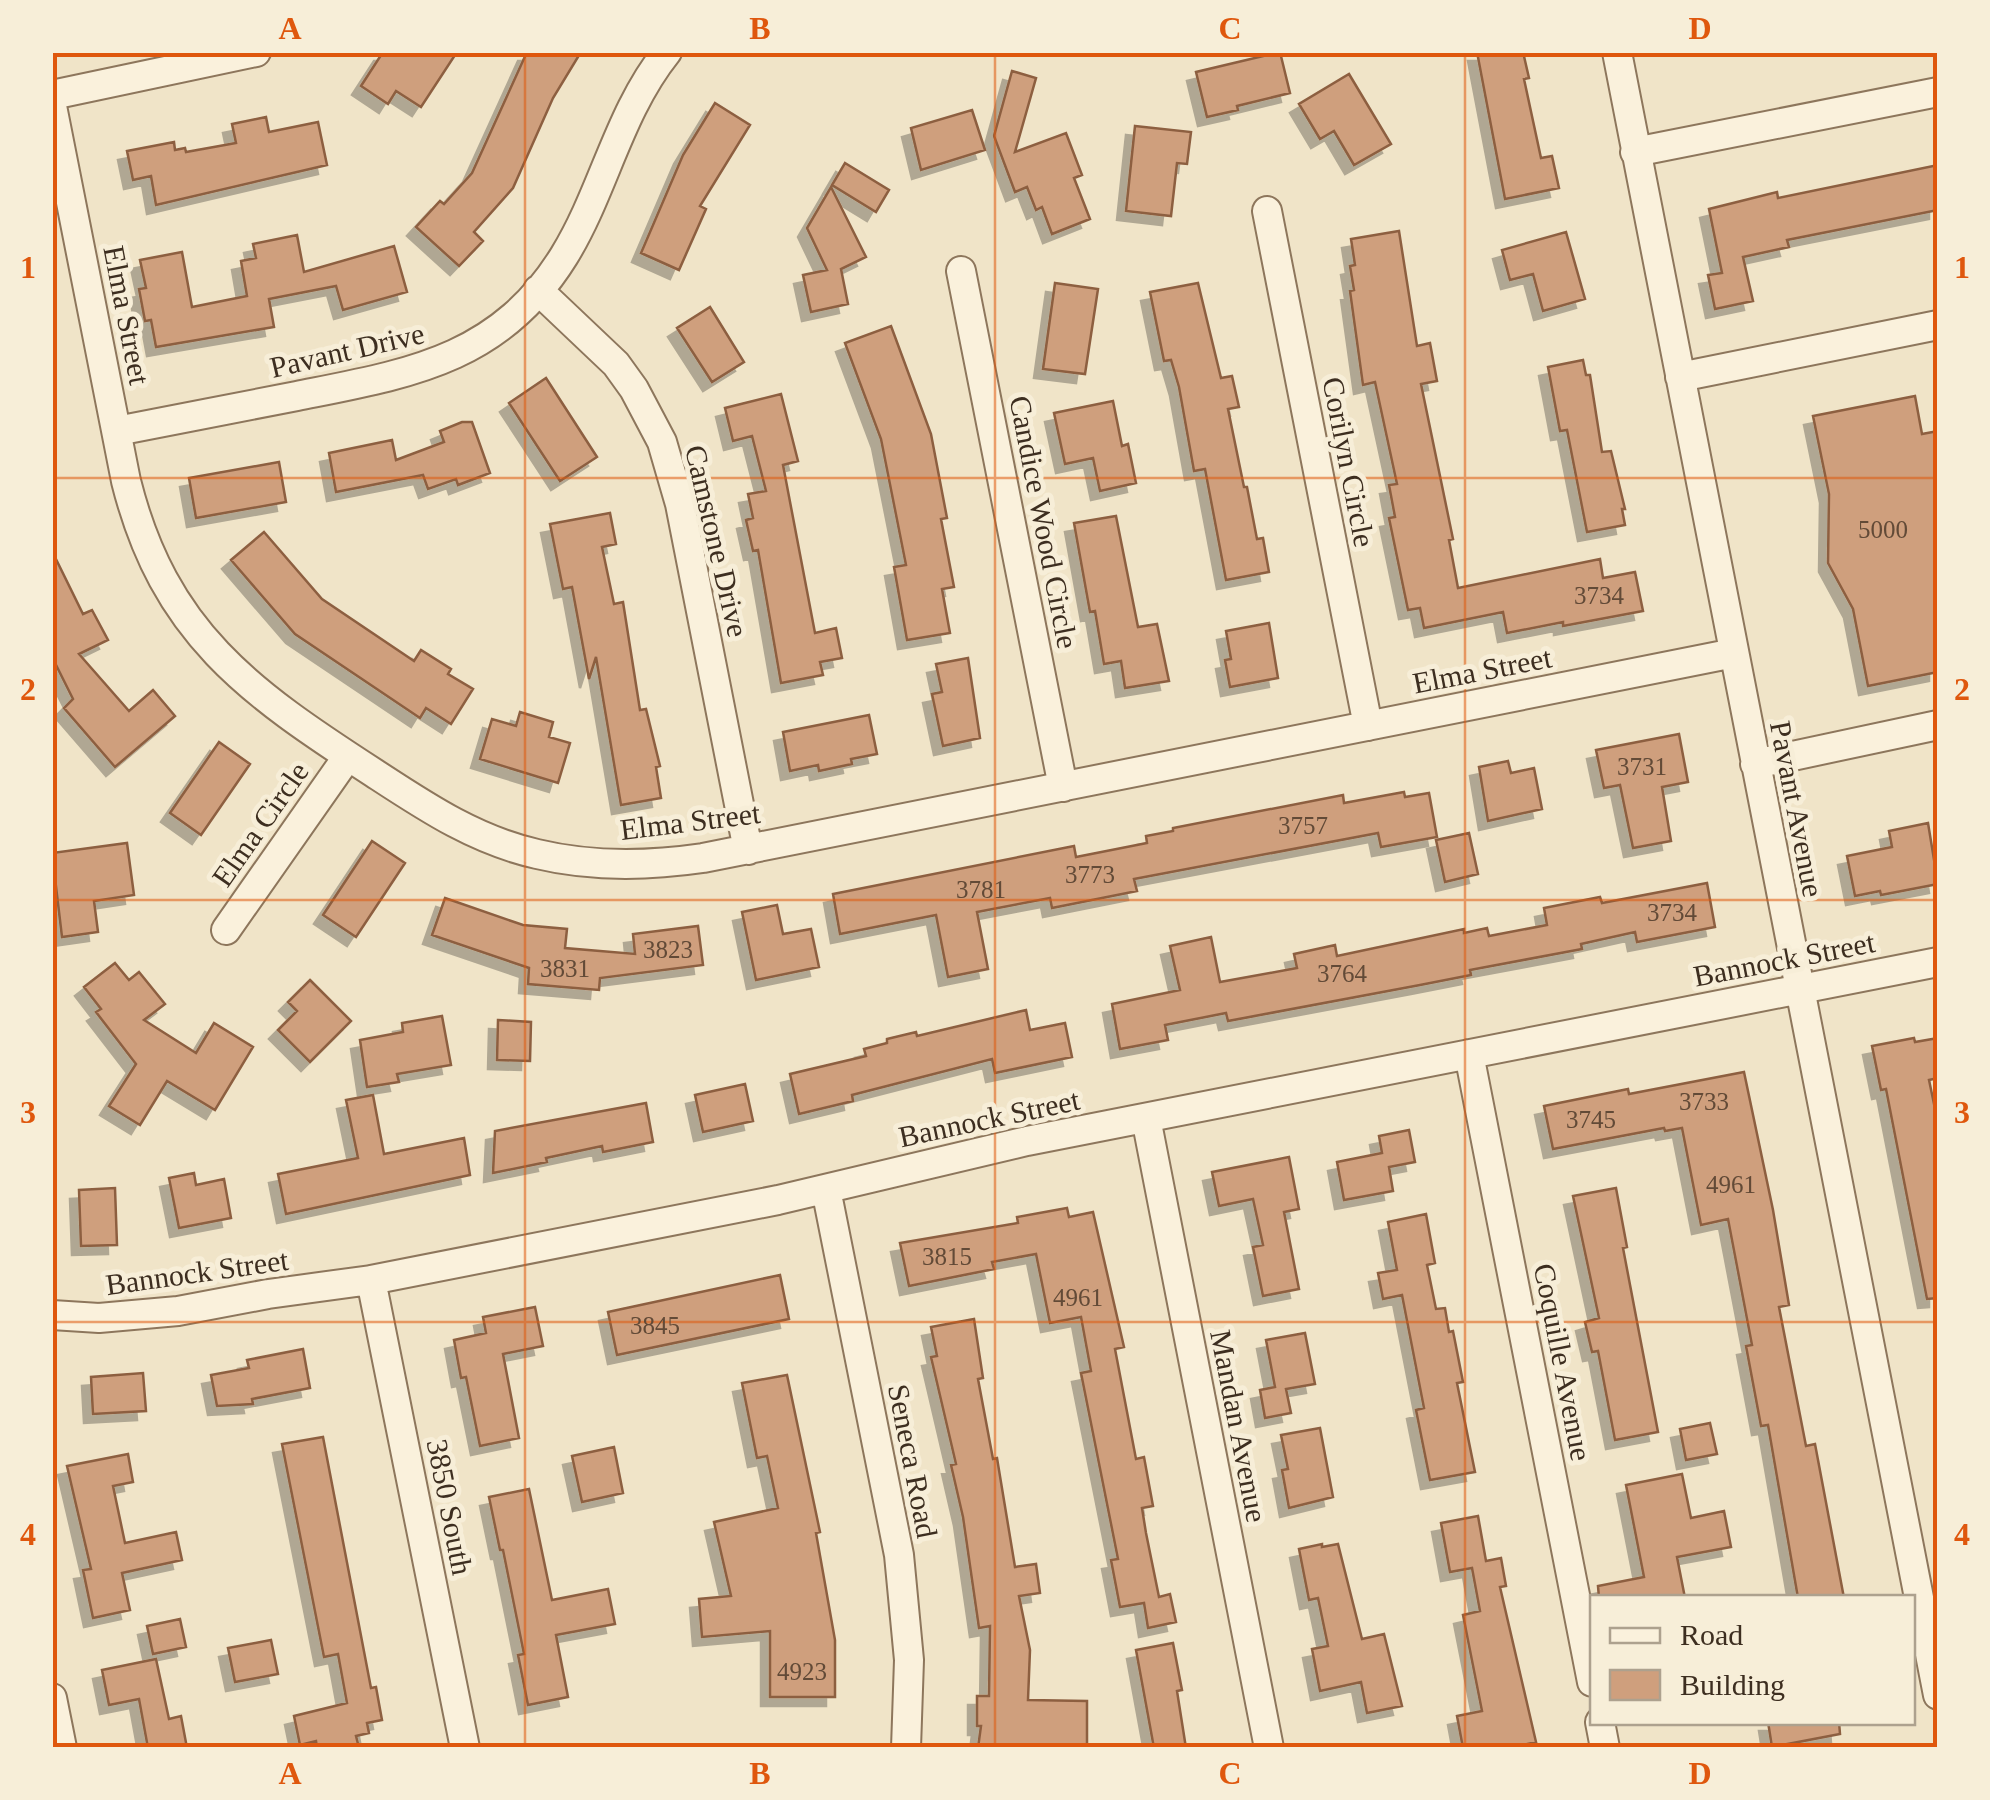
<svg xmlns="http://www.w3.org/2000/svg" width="1990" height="1800" viewBox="0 0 1990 1800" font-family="Georgia,serif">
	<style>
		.building { fill: #cf9f7d; stroke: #8d5f41; stroke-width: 2.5; filter: url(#shadow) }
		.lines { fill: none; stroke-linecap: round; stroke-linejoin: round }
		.minor-casing { stroke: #8d765c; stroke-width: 32 }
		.minor { stroke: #faf1dc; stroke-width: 28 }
		.grid { fill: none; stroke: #df570d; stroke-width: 2.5; stroke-opacity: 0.55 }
		.labels { text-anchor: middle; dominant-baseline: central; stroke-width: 10; stroke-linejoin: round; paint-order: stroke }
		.number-label { font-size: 25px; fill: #624a37 }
		.street-label { font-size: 30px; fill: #3d2e20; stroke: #f7eed8 }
		.neatline { fill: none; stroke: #df570d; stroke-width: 4 }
		.grid-label { font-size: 32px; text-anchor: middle; font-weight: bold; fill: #df570d }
	</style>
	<defs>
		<filter id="shadow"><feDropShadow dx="-9" dy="9" stdDeviation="0" flood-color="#0004"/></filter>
	</defs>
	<rect width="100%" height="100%" fill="#f0e4c8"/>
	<path class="building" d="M383 52H457L421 107 396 91 388 104 361 86Z
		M527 52H581L553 98 513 188 474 232 483 241 459 266 416 227 440 201 444 204 472 173Z
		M1280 52 1290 93 1237 106 1238 110 1207 117 1196 72Z
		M1477 52H1523L1529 78 1524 79 1541 158 1552 156 1559 188 1505 199Z
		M1012 71 1036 78 1015 152 1066 133 1082 175 1074 178 1090 219 1052 234 1042 207 1036 210 1027 187 1015 192 994 136Z
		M1349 74 1391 144 1354 165 1334 131 1320 139 1299 104Z
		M715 103 750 125 700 206 706 209 679 270 641 253 683 155Z
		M972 110 985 150 921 170 911 128Z
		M266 117 269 132 318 122 327 165 156 205 151 176 133 180 127 151 174 142 175 150 185 148 186 152 236 143 232 124Z
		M1135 126 1191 132 1187 164 1177 163 1171 216 1126 211Z
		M845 163 889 190 876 212 832 185Z
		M1938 165V210L1787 240 1789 247 1743 257 1753 301 1715 309 1708 275 1722 273 1709 209 1777 192 1778 198Z
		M831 187 866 257 841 269 848 304 811 312 803 275 827 270 807 228Z
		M1399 231 1417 346 1430 343 1437 381 1421 384 1453 539 1449 540 1458 588 1600 559 1603 578 1635 572 1643 611 1563 626V622L1507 633 1503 612 1424 628 1420 608 1408 610 1389 518 1395 517 1389 485 1397 484 1375 382 1363 385 1350 291 1354 290 1350 266 1355 265 1351 239Z
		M1566 232 1585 299 1543 311 1533 274 1510 280 1502 250Z
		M297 235 304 272 394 246 407 292 343 310 336 286 269 299 274 327 156 347 151 320 145 321 139 289 146 288 140 260 182 252 192 307 247 296 241 261 256 258 253 244Z
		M1055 283 1098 289 1085 374 1043 369Z
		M1198 283 1221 378 1232 376 1239 407 1228 409 1244 487H1247L1257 539 1263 538 1269 572 1226 580 1205 469 1194 471 1179 387 1171 360 1164 361 1150 292Z
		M710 307 744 362 712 382 677 328Z
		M891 326 931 434 947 518 941 519 954 587 942 589 950 633 907 640 894 567 906 565 881 439 845 343Z
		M1583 360 1586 375H1590L1602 452 1611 451 1625 509H1622L1625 525 1587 532 1567 430 1560 431 1548 367Z
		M546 378 597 457 560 481 509 403Z
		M781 394 798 461 783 465 815 633 836 628 842 658 820 662 823 675 781 683 758 550 753 551 746 520 753 518 748 494 766 491 752 436 733 441 725 408Z
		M1915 396 1922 434 1938 431V672L1868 686 1853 609 1828 563 1829 494 1813 416Z
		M1113 401 1122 446 1128 444 1136 483 1100 491 1093 458 1065 464 1054 413Z
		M462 422H472L490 473 458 485 456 479 428 489 423 475 336 492 329 453 392 440 396 460 444 442 440 431Z
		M279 462 286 502 196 518 189 478Z
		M610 513 616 544 602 547 614 604 623 602 640 710 646 709 660 766 656 767 661 798 621 805 596 657 589 679 572 587 563 589 550 524Z
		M1116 516 1138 627 1157 624 1169 681 1125 688 1121 661 1104 664 1095 611 1090 612 1074 523Z
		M264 532 322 599 414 661 421 650 451 669 448 674 473 689 451 724 426 708 420 718 295 634 231 560Z
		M52 551 83 614 92 610 108 640 79 654 129 711 153 690 175 716 115 767 64 708 73 699 56 665 52 667Z
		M1269 623 1278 678 1230 687 1225 660 1231 659 1226 631Z
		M968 658 980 738 943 746 932 694 942 692 936 664Z
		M520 712 553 722 549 737 570 743 558 783 480 759 492 719 516 726Z
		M869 715 877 754 851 759 852 764 819 771 818 765 790 771 783 732Z
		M1679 734 1688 782 1662 787 1671 841 1633 848 1620 785 1604 788 1596 750Z
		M219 742 250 764 201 835 170 813Z
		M1508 761 1511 773 1534 768 1542 809 1488 821 1479 767Z
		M1404 792 1405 797 1429 793 1437 837 1381 847 1378 833 1134 879 1137 891 1052 908 1050 898 977 912 988 969 948 977 936 915 840 934 833 894 1074 846 1076 857 1147 843 1146 836 1173 831V828L1343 795 1344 803Z
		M1928 823 1938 884 1881 895 1880 891 1855 896 1847 856 1892 847 1889 831Z
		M1469 833 1478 874 1445 882 1436 840Z
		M372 841 405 863 356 937 323 915Z
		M127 843 134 895 94 901 98 932 62 937 52 853Z
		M1707 883 1715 927 1637 942 1635 932 1581 944 1582 949 1470 970 1471 975 1420 985 1228 1021 1226 1013 1165 1025 1168 1040 1120 1049 1112 1004 1180 990 1170 946 1211 937 1220 982 1297 968 1294 954 1335 945 1337 956 1464 929V933L1487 928 1489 936 1547 925 1544 908 1600 897 1602 903Z
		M445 898 523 925 567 929 565 948 635 954 633 934 698 926 703 965 600 978 599 990 528 984 529 968 432 935Z
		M777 905 783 934 811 929 819 967 756 980 742 912Z
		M115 963 129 980 139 972 165 1004 144 1020 196 1053 214 1023 253 1047 215 1110 167 1081 140 1125 109 1106 136 1064 96 1012 101 1009 84 987Z
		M310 980 351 1021 310 1062 278 1030 297 1011 288 1002Z
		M1026 1010 1030 1030 1065 1023 1072 1057 995 1073 992 1059 852 1095 853 1101 799 1114 790 1074 866 1056 864 1049 887 1043V1039L916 1032 917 1036Z
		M442 1016 451 1065 397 1074 399 1082 367 1087 360 1040 403 1032 402 1023Z
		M498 1020 531 1022 530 1061 497 1060Z
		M1914 1038 1915 1042 1938 1038V1078L1929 1080 1938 1123V1298L1927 1299 1886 1089 1881 1090 1872 1046Z
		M1744 1072 1773 1210 1789 1305 1779 1307 1806 1446 1815 1444 1844 1598H1798L1768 1425 1761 1426 1746 1346 1752 1345 1728 1219 1701 1225 1682 1128 1665 1131 1664 1128 1553 1149 1544 1106 1628 1089 1629 1094Z
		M745 1084 753 1121 703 1132 695 1095Z
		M373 1095 384 1154 464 1138 470 1175 286 1214 278 1174 358 1158 346 1100Z
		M646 1103 653 1142 603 1152 602 1146 546 1158 547 1162 493 1173 495 1131Z
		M1409 1130 1415 1162 1389 1167 1393 1191 1344 1200 1337 1162 1382 1153 1379 1136Z
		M1289 1157 1299 1209 1284 1212 1299 1289 1263 1296 1253 1247 1263 1245 1253 1199 1219 1206 1212 1172Z
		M194 1173 196 1185 224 1179 231 1218 179 1228 169 1178Z
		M115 1188 117 1245 81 1246 79 1190Z
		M1616 1188 1627 1247 1623 1248 1658 1432 1615 1440 1598 1351 1592 1352 1585 1322 1599 1318 1573 1196Z
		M1067 1208 1069 1217 1093 1212 1124 1347 1115 1349 1136 1459 1144 1457 1153 1506 1142 1508 1146 1533 1159 1597 1170 1594 1176 1622 1148 1628 1144 1603 1120 1607 1111 1560 1118 1559 1081 1373 1091 1371 1081 1317 1050 1323 1036 1254 992 1262 994 1269 909 1286 900 1243 1018 1223 1017 1217Z
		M1426 1214 1435 1263 1427 1265 1436 1309 1445 1308 1449 1332 1453 1331 1463 1382 1457 1383 1475 1472 1430 1480 1416 1410 1424 1408 1402 1295 1383 1299 1378 1273 1397 1270 1388 1222Z
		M780 1275 789 1319 617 1355 608 1312Z
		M535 1307 543 1346 503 1354 519 1438 480 1446 466 1377 461 1378 454 1340 486 1333 483 1317Z
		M974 1319 983 1378 978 1379 993 1459 997 1458 1015 1567 1036 1564 1040 1593 1019 1596 1030 1650 1028 1700 1087 1701V1748H978L981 1726H977V1696H989L990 1626 979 1628 963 1517 951 1465 956 1464 931 1357 937 1356 931 1327Z
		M1305 1333 1315 1384 1286 1389 1291 1413 1265 1418 1260 1390 1275 1387 1266 1340Z
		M303 1349 310 1388 252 1399 253 1404 217 1406 211 1375 249 1368 247 1360Z
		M143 1373 146 1411 93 1414 91 1377Z
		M787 1375 820 1532 816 1533 835 1640V1697H770V1631L702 1637 699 1599 731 1596 714 1522 778 1508 767 1456 757 1458 742 1383Z
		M1710 1423 1717 1454 1686 1460 1680 1429Z
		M1320 1428 1333 1497 1289 1508 1282 1470 1288 1469 1281 1435Z
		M323 1437 371 1688 376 1687 382 1720 367 1723 369 1733 356 1736 359 1748H317L316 1741 300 1745 294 1716 347 1703 338 1654 324 1657 282 1444Z
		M614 1447 623 1493 582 1502 572 1456Z
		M128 1454 133 1482 113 1486 125 1543 176 1532 182 1560 122 1573 130 1610 93 1618 83 1570 91 1569 67 1466Z
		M1682 1474 1691 1518 1724 1511 1731 1547 1677 1557 1685 1598H1599L1598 1586 1644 1577 1626 1485Z
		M529 1489 552 1600 608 1589 615 1624 556 1635 568 1697 528 1705 518 1655 524 1654 503 1550H500L489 1497Z
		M1478 1516 1486 1561 1501 1558 1506 1586 1500 1587 1536 1742 1509 1748H1463L1457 1716 1482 1711 1463 1615 1480 1611 1472 1568 1450 1572 1441 1523Z
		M1322 1544V1547L1338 1544 1362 1639 1384 1634 1402 1706 1367 1713 1361 1682 1320 1691 1312 1649 1328 1646 1318 1598 1309 1600 1299 1549Z
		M180 1619 186 1647 153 1654 147 1626Z
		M271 1640 278 1674 235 1682 228 1648Z
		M1173 1643 1182 1690 1177 1691 1186 1748H1154L1136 1650Z
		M156 1659 169 1719 181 1716 187 1748H148L139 1699 109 1705 102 1670Z
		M1768 1722H1839L1840 1734 1772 1747Z"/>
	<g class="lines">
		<defs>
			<path id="minor" d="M1617 52 1938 1695
				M52 95 256 52
				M52 106 126 481C164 633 249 692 374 773 426 807 475 840 537 854 591 867 648 866 703 858L1734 653
				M1635 152 1938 92
				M1267 211 1368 726
				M961 271 1063 787
				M538 290 616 364 634 389 662 442 680 504 748 850
				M1680 377 1938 325
				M117 431C177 419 237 408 297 396 407 374 499 361 564 256 604 191 618 113 667 52
				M1755 764 1938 725
				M226 930 348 756
				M1469 1054 1592 1682
				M1146 1118 1269 1748
				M826 1189 899 1555 909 1660 906 1748
				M371 1280 465 1748
				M52 1315 99 1318 178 1311 268 1294 371 1280 778 1200 1027 1141 1938 962
				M52 1698 62 1748
				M1600 1722 1605 1748"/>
		</defs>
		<use href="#minor" class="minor-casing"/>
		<use href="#minor" class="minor"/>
	</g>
	<path class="grid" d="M525 52V1748M995 52V1748M1465 52V1748M52 478H1938M52 900H1938M52 1322H1938"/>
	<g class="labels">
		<g class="number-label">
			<text x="1883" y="529">5000</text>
			<text x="1599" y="595">3734</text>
			<text x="1642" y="766">3731</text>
			<text x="1303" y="825">3757</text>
			<text x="1090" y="874">3773</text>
			<text x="981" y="889">3781</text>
			<text x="1672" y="912">3734</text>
			<text x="668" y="949">3823</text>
			<text x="565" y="968">3831</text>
			<text x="1342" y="973">3764</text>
			<text x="1704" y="1101">3733</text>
			<text x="1591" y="1119">3745</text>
			<text x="1731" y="1184">4961</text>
			<text x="947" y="1256">3815</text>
			<text x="1078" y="1297">4961</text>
			<text x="655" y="1325">3845</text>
			<text x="802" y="1671">4923</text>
		</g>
		<g class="street-label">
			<text transform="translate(127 315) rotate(79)">Elma Street</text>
			<text transform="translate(347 350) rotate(-13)">Pavant Drive</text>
			<text transform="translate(1349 462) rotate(79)">Corilyn Circle</text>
			<text transform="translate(1044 522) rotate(79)">Candice Wood Circle</text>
			<text transform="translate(717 541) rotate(77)">Camstone Drive</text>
			<text transform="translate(1482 670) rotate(-11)">Elma Street</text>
			<text transform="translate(1797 809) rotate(79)">Pavant Avenue</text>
			<text transform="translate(690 821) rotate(-7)">Elma Street</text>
			<text transform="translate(260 824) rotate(-55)">Elma Circle</text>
			<text transform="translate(1784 959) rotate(-11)">Bannock Street</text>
			<text transform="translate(989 1118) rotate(-12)">Bannock Street</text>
			<text transform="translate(197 1272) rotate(-8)">Bannock Street</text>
			<text transform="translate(1563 1362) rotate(79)">Coquille Avenue</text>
			<text transform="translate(1239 1426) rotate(79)">Mandan Avenue</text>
			<text transform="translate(913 1461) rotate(79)">Seneca Road</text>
			<text transform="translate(450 1507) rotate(79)">3850 South</text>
		</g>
	</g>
	<rect width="1990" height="1800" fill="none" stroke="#f7eed8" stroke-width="110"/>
	<rect x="1590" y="1595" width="325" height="130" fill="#f7eed8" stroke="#ada18e" stroke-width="2.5"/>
	<rect x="1610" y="1628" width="50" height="15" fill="#faf1dc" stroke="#ada18e" stroke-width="2.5"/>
	<text x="1680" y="1645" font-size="30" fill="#3d2e20">Road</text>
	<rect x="1610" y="1670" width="50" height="30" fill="#cf9f7d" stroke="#ada18e" stroke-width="2.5"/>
	<text x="1680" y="1695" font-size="30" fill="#3d2e20">Building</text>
	<rect x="55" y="55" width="1880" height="1690" class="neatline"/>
	<g class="grid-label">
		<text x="290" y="39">A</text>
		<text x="760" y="39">B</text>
		<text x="1230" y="39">C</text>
		<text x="1700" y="39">D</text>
		<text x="28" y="278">1</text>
		<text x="1962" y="278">1</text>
		<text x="28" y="700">2</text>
		<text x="1962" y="700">2</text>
		<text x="28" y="1123">3</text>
		<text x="1962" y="1123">3</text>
		<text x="28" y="1545">4</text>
		<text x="1962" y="1545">4</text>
		<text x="290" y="1784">A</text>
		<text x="760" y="1784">B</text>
		<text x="1230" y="1784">C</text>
		<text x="1700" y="1784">D</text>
	</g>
</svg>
